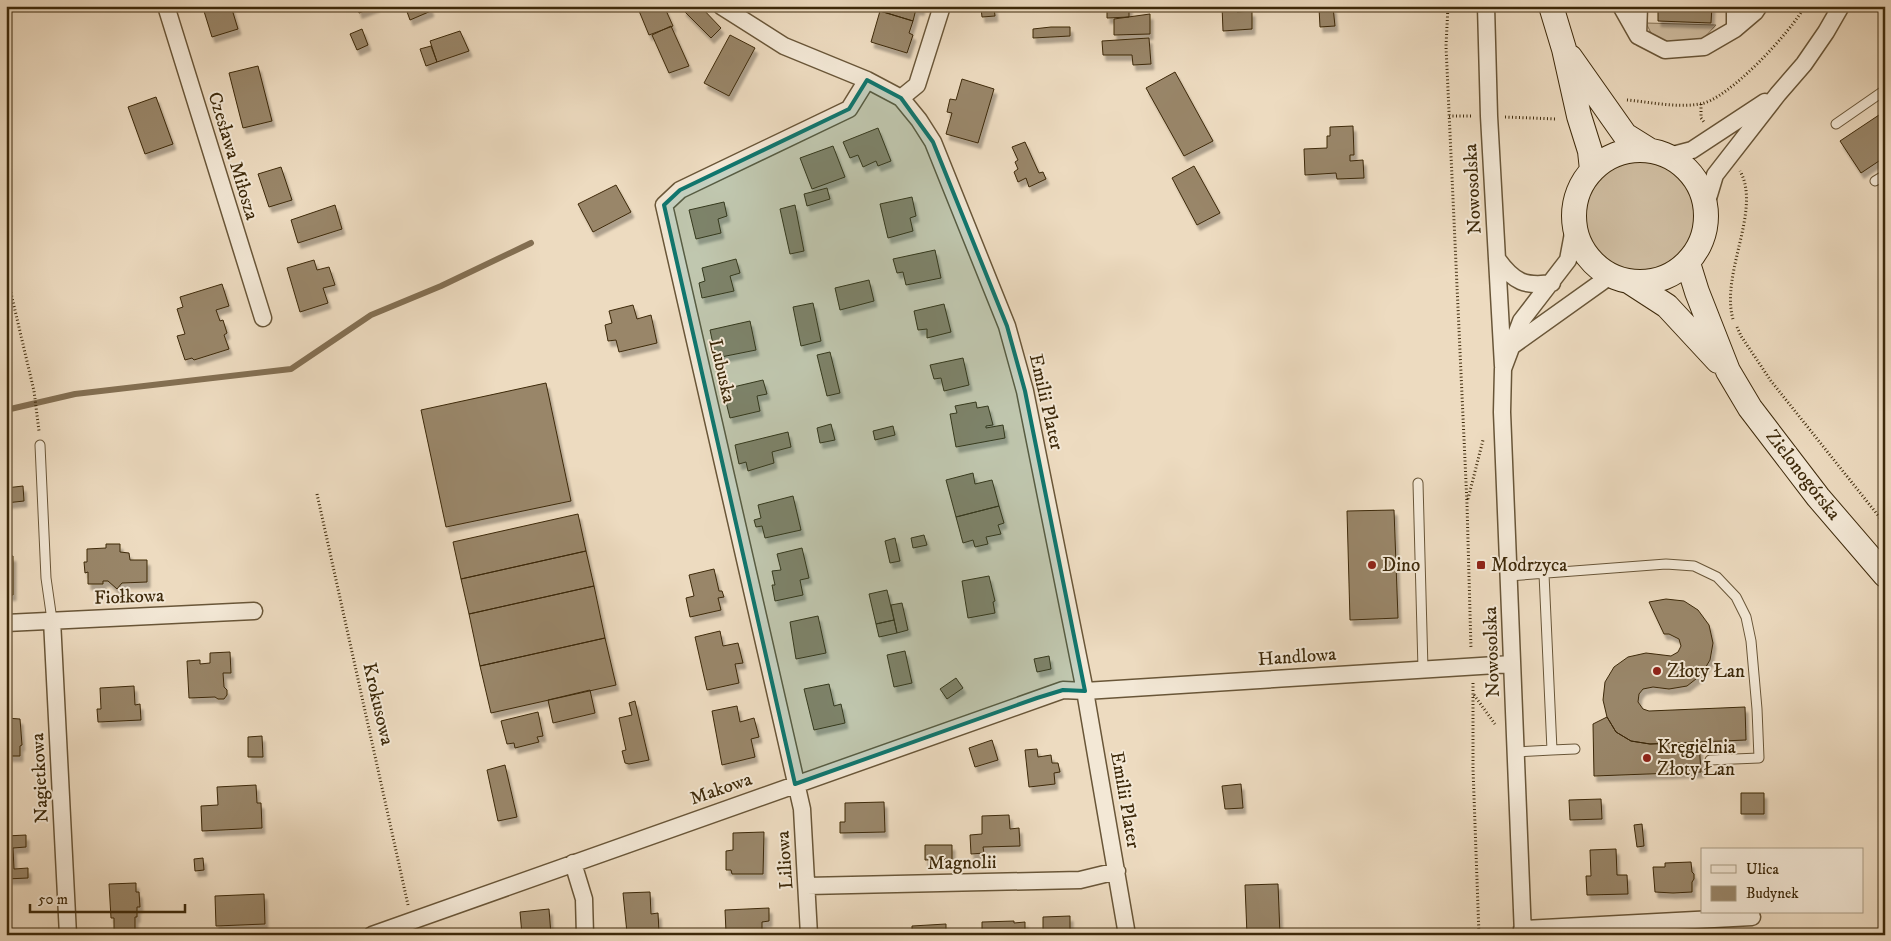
<svg xmlns="http://www.w3.org/2000/svg" width="1891" height="941" viewBox="0 0 1891 941" font-family="'IM FELL DW Pica',serif">
	<style>
		.green { fill: #cfbda1; stroke: #867356 }
		.lines { fill: none; stroke-linecap: round; stroke-linejoin: round }
		.stream { stroke: #836f52; stroke-width: 6 }
		.building { fill: #998669; stroke: #3d290a; filter: url(#shadow) }
		.lane-casing { stroke: #695638; stroke-width: 11 }
		.street-casing { stroke: #695638; stroke-width: 19 }
		.secondary-casing { stroke: #3d290a; stroke-width: 26 }
		.path { stroke: #3d290a; stroke-width: 3; stroke-dasharray: 1 2.5; stroke-linecap: butt }
		.lane { stroke: #f3e8d6; stroke-width: 9 }
		.street { stroke: #f3e8d6; stroke-width: 16 }
		.secondary { stroke: #f3e8d6; stroke-width: 24 }
		.marked { fill: #0f766e; fill-opacity: 0.2; stroke: #0f766e; stroke-width: 4; stroke-linejoin: round }
		.poi-dot { fill: #8f2418; stroke: #f3e8d6; stroke-width: 2 }
		.labels { text-anchor: middle; dominant-baseline: central; stroke-width: 4; stroke-linejoin: round; paint-order: stroke }
		.street-label { font-size: 19px; fill: #3d290a; stroke: #f3e8d6 }
		.poi-label { font-size: 19px; fill: #3d290a; stroke: #f3e8d6; text-anchor: start }
	</style>
	<defs>
		<filter id="shadow"><feDropShadow dx="3" dy="5.5" stdDeviation="1" flood-color="#0004"/></filter>
	</defs>
	<rect width="100%" height="100%" fill="#eddbc0"/>
	<filter id="stains"><feTurbulence type="fractalNoise" baseFrequency=".004" numOctaves="4"/><feColorMatrix values="0 0 0 0 .2 0 0 0 0 .09 0 0 0 0 .02 0 0 0 .5 -.17"/></filter>
	<radialGradient id="worn" r=".72"><stop offset=".6" stop-color="#630" stop-opacity="0"/><stop offset="1" stop-color="#630" stop-opacity=".3"/></radialGradient>
	<path class="green" d="M1646 23 1716 25 1701 41 1675 45 1653 37Z
		M1585 216a55 55 0 1 1 110 0a55 55 0 1 1-110 0Z"/>
	<g class="lines">
		<path class="stream" d="M6 410 75 394 291 369 371 315 441 286 531 243"/>
	</g>
	<path class="building" d="M208 6H231L238 29 212 37 203 8Z
		M357 6H377L359 13Z
		M405 6H429L431 11 410 20Z
		M637 6H664L673 26 649 35Z
		M686 6H700L721 28 711 38 683 10Z
		M882 6H922L921 10 916 9 913 21 880 11Z
		M1107 6H1129V17L1107 18Z
		M1222 6H1236L1237 12 1252 11V29L1223 31Z
		M1658 6H1712L1711 23 1658 21Z
		M994 7 995 16 982 17 981 8Z
		M1333 7 1335 26 1320 27 1319 8Z
		M880 11 913 21 909 33 913 35 907 53 871 42Z
		M1150 14V34L1114 35V19Z
		M671 26 689 66 669 73 652 35Z
		M1051 27H1070V36L1033 38V29Z
		M362 29 368 45 357 50 350 34Z
		M460 31 469 51 437 62 430 41Z
		M730 35 755 48 729 96 704 83Z
		M1149 38 1151 64 1133 65 1132 55H1103L1102 41Z
		M431 46 437 62 426 66 420 49Z
		M258 66 272 121 243 128 229 73Z
		M1175 72 1213 141 1184 156 1146 88Z
		M962 79 994 89 978 143 946 134 952 113 947 112 950 99 956 100Z
		M156 97 173 144 145 154 128 107Z
		M1885 111V157L1861 173 1840 141Z
		M1353 126 1354 155H1350V161L1363 160 1364 178 1337 179 1336 173 1305 175 1304 149 1327 148V136H1330V127Z
		M878 128 891 161 878 166 876 161 863 167 858 155 850 158 843 142Z
		M1025 142 1039 173 1043 172 1046 179 1029 187 1026 178 1018 182 1014 172 1018 169 1015 162 1018 160 1012 147Z
		M833 146 845 177 812 189 800 158Z
		M1194 166 1220 213 1197 225 1172 178Z
		M281 167 292 200 269 207 258 174Z
		M616 185 631 212 593 232 578 204Z
		M827 188 830 199 807 206 804 194Z
		M912 197 916 216 910 218 913 231 888 238 880 204Z
		M724 202 727 216 718 219 721 233 696 239 689 210Z
		M335 205 342 229 298 243 291 220Z
		M795 205 804 251 790 254 780 209Z
		M935 250 941 278 906 285 903 272 897 273 893 259Z
		M736 259 740 273 730 276 734 291 702 298 699 283 705 281 702 268Z
		M314 260 317 270 329 267 335 285 323 288 328 303 300 312 287 268Z
		M869 280 874 301 840 310 835 288Z
		M222 284 229 306 216 310 220 321 223 320 227 333 224 335 229 349 194 360 192 358 185 360 177 336 185 334 177 309 183 307 180 297Z
		M813 303 821 341 801 346 793 307Z
		M944 304 951 332 927 338V329L918 330 914 311Z
		M633 305 637 319 651 315 657 343 619 352 616 340 608 341 605 325 612 323 609 311Z
		M750 321 756 350 716 358 710 330Z
		M830 352 840 393 827 396 817 355Z
		M963 358 969 385 944 391 941 378 934 379 930 365Z
		M763 380 767 394 757 396 760 411 730 418 726 402 732 401 729 388Z
		M546 383 571 501 446 527 421 410Z
		M976 402 977 408 988 406 993 425 986 426V428L1003 425 1005 438 956 447 950 414 957 413 955 406Z
		M831 424 835 440 820 443 817 428Z
		M893 426 895 435 875 440 873 431Z
		M788 432 791 447 772 452 774 463 748 471 746 462 739 464 735 445Z
		M973 473 975 484 992 480 999 506 956 517 946 480Z
		M23 486 24 501 6 503V488Z
		M793 496 801 530 765 538 762 526 756 527 754 520 761 518 758 505Z
		M999 506 1004 523 998 525 1001 534 986 537 988 544 975 547 973 540 963 543 956 517Z
		M1394 510 1398 618 1350 620 1347 511Z
		M578 514 586 551 461 579 453 542Z
		M924 535 927 545 913 548 911 538Z
		M895 538 900 561 890 563 885 541Z
		M106 544H120V552L129 553 130 560H147V582L122 583 117 589 108 581H103V584H88V572L85 573 84 562H87V549L106 548Z
		M802 548 809 578 800 580 803 595 775 601 772 585H775L772 571 781 570 777 554Z
		M586 551 594 586 469 614 461 579Z
		M6 556H13V595H6Z
		M714 569 719 591H722L724 597 718 598 721 610 690 617 686 598 694 596 689 575Z
		M989 576 995 601 993 602 995 613 968 618 962 581Z
		M594 586 605 638 480 666 469 614Z
		M887 590 894 620 876 624 869 594Z
		M1666 599 1684 601 1698 610 1709 625 1713 643 1710 660 1701 675 1687 686 1669 689 1653 687 1643 689 1639 694 1638 702 1643 709 1649 711 1745 707 1746 740 1650 744 1631 741 1616 732 1607 717 1603 700 1605 682 1614 667 1628 657 1646 653 1671 656 1678 652 1681 646 1679 639 1669 634H1664L1649 602Z
		M902 603 908 630 897 633 891 605Z
		M818 616 826 653 796 659 790 622Z
		M894 620 897 633 879 637 876 624Z
		M720 631 723 646 738 643 743 663 735 664 739 683 707 690 695 637Z
		M605 638 616 685 491 713 480 666Z
		M905 651 912 683 894 687 887 655Z
		M230 652 231 673H223L224 687 227 690V695L224 699H218L215 697 189 698 187 661 200 660V664L210 663V653Z
		M1049 656 1051 669 1037 672 1034 659Z
		M956 678 963 688 947 699 940 689Z
		M829 684 834 706 841 704 845 723 814 730 804 689Z
		M134 686 135 705 140 704 141 720 98 722 97 709H101L100 688Z
		M590 690 595 713 553 723 548 700Z
		M635 701 649 760 629 764 625 763 622 751 626 750 619 718 632 715 629 703Z
		M737 706 740 722 754 718 759 737 751 739 755 757 722 765 712 711Z
		M538 712 543 736 537 737 539 742 515 748 514 743 507 744 501 721Z
		M1607 717 1616 732 1631 741 1650 744 1699 742 1701 772 1594 776 1593 724Z
		M6 718 20 719 22 745 20 746V756H6Z
		M262 736 263 757H248V737Z
		M992 740 998 760 975 767 969 748Z
		M1037 749 1038 757 1051 755 1052 763H1058L1060 772 1054 773 1055 784 1029 787 1025 750Z
		M505 765 517 817 498 821 487 770Z
		M1241 784 1243 808 1225 809 1222 786Z
		M256 785 257 803H261L262 828 202 831 201 806 218 805 217 787Z
		M1741 793H1764V814H1741Z
		M1601 799 1602 819 1570 820 1569 800Z
		M884 802 885 832 840 833V822H845V803Z
		M1009 815 1010 829 1019 828 1020 846 983 847 984 853 971 854 970 835 982 834V816Z
		M1642 824 1644 846 1637 847 1634 825Z
		M764 832 763 874H732L731 870H726V851L733 850V833Z
		M26 835V847L13 848 14 869 28 868V878L6 879V836Z
		M925 845H952V859L925 860Z
		M1616 849 1617 875H1627L1628 894 1587 895 1586 876H1591L1590 850Z
		M203 858 204 870 195 871 194 859Z
		M1691 862 1692 872 1694 874V879L1692 882V892L1673 893 1655 892 1653 867H1665V863Z
		M136 883V892H139L140 907H137V917H135V932L114 933V918H111L109 884Z
		M1278 884 1280 935H1247L1245 885Z
		M650 892 651 914 658 913 659 932 627 933 623 893Z
		M264 894 265 924 216 926 215 896Z
		M769 908V921L762 922V935H731V932H726L725 910Z
		M549 909 551 935H522L520 912Z
		M1070 916V935H1043V917Z
		M1014 921V923L1025 922V935H982V922Z
		M946 924V935H912V926Z"/>
	<g class="lines">
		<defs>
			<path id="lane" d="M1836 124 1885 90
				M1875 181 1885 175
				M40 445 46 578 52 620
				M1418 483 1423 669
				M1544 574 1552 750 1575 749
				M1509 576 1666 564 1694 566 1717 577 1736 597 1746 617 1751 641 1757 709 1759 758 1710 760
				M1516 752 1552 750"/>
			<path id="street" d="M166 6 263 318
				M721 6 784 46 867 80 901 98 919 120 933 142 1007 326 1025 391 1085 691 1127 935
				M1486 6 1489 116 1503 366
				M1621 6 1638 36 1665 50 1704 47 1735 29 1755 12 1759 6
				M1735 29V6
				M1638 36 1639 6
				M901 98 917 85 942 6
				M1669 156 1692 150 1765 102
				M1706 205 1715 175 1778 94 1804 64 1826 32 1841 6
				M1498 260C1514 282 1525 287 1552 283
				M1512 346 1610 276
				M52 620 68 935
				M6 623 254 611
				M573 863 584 899 585 935
				M807 886 1080 880 1117 871
				M1522 929 1752 917
				M372 935 1063 690 1085 691 1512 664
				M809 935 802 809 664 205 680 190 849 109 867 80
				M1523 935 1502 412 1503 369 1521 321 1568 260 1574 228"/>
			<path id="secondary" d="M1551 6 1564 49 1579 116 1590 151 1592 170
				M1570 57 1625 135 1649 150
				M1574 216a66 66 0 1 1 132 0a66 66 0 1 1-132 0Z
				M1688 263 1697 292 1728 371 1750 408 1818 497 1885 575
				M1630 282 1667 306 1718 361"/>
		</defs>
		<use href="#lane" class="lane-casing"/>
		<use href="#street" class="street-casing"/>
		<use href="#secondary" class="secondary-casing"/>
		<path class="path" d="M1448 6 1446 46 1467 504 1471 649
			M1627 100C1650 102 1676 108 1700 104 1728 100 1791 32 1805 6
			M1701 104V118L1704 122
			M1449 116H1472
			M1505 117 1557 119
			M6 272 34 391 39 431
			M1733 319C1720 274 1762 210 1740 171
			M1737 327 1741 336 1771 381 1885 524
			M317 494 408 905
			M1468 499 1483 440
			M1473 683V769L1479 935
			M1474 695 1495 724"/>
		<use href="#lane" class="lane"/>
		<use href="#street" class="street"/>
		<use href="#secondary" class="secondary"/>
	</g>
	<path class="marked" d="M867 80 901 98 933 142 1007 326 1025 391 1085 691 1063 690 1037 698 795 784 664 205 680 190 849 109Z"/>
	<g class="poi-dot">
		<circle cx="1372" cy="565" r="5"/>
		<rect x="1476" y="560" width="10" height="10" rx="2.5"/>
		<circle cx="1657" cy="671" r="5"/>
		<circle cx="1647" cy="758" r="5"/>
	</g>
	<g class="labels">
		<g class="street-label">
			<text transform="translate(233 156) rotate(73)">Czesława Miłosza</text>
			<text transform="translate(1473 189) rotate(-93)">Nowosolska</text>
			<text transform="translate(722 371) rotate(77)">Lubuska</text>
			<text transform="translate(1046 402) rotate(77)">Emilii Plater</text>
			<text transform="translate(1803 475) rotate(52)">Zielonogórska</text>
			<text transform="translate(129 597) rotate(-2)">Fiołkowa</text>
			<text transform="translate(1492 652) rotate(-92)">Nowosolska</text>
			<text transform="translate(1297 657) rotate(-4)">Handlowa</text>
			<text transform="translate(378 704) rotate(77)">Krokusowa</text>
			<text transform="translate(40 778) rotate(-93)">Nagietkowa</text>
			<text transform="translate(721 789) rotate(-19)">Makowa</text>
			<text transform="translate(1125 800) rotate(80)">Emilii Plater</text>
			<text transform="translate(785 860) rotate(-94)">Liliowa</text>
			<text transform="translate(962 863) rotate(-1)">Magnolii</text>
		</g>
		<g class="poi-label">
			<text x="1382" y="565">Dino</text>
			<text x="1491" y="565">Modrzyca</text>
			<text x="1667" y="671">Złoty Łan</text>
			<text x="1657" y="747">Kręgielnia<tspan x="1657" dy="22">Złoty Łan</tspan></text>
		</g>
	</g>
	<rect width="1891" height="941" fill="none" stroke="#eddbc0" stroke-width="25"/>
	<rect x="8" y="8" width="1876" height="926" fill="none" stroke="#3d290a" stroke-width="2.5"/>
	<rect x="12" y="12" width="1866" height="916" fill="none" stroke="#3d290a"/>
	<rect x="1701" y="848" width="162" height="65" fill="#f3e8d6" stroke="#aa9c84"/>
	<rect x="1711" y="865" width="25" height="8" fill="#f3e8d6" stroke="#aa9c84"/>
	<text x="1746" y="874" font-size="15" fill="#3d290a">Ulica</text>
	<rect x="1711" y="886" width="25" height="15" fill="#998669" stroke="#aa9c84"/>
	<text x="1746" y="898" font-size="15" fill="#3d290a">Budynek</text>
	<path d="M30 904v8h155v-8" fill="none" stroke="#3d290a" stroke-width="2.5"/>
	<text x="38" y="904" font-size="15" fill="#3d290a" stroke="#f3e8d6" stroke-width="4" paint-order="stroke">50 m</text>
	<rect width="100%" height="100%" filter="url(#stains)"/>
	<rect width="100%" height="100%" fill="url(#worn)"/>
</svg>
